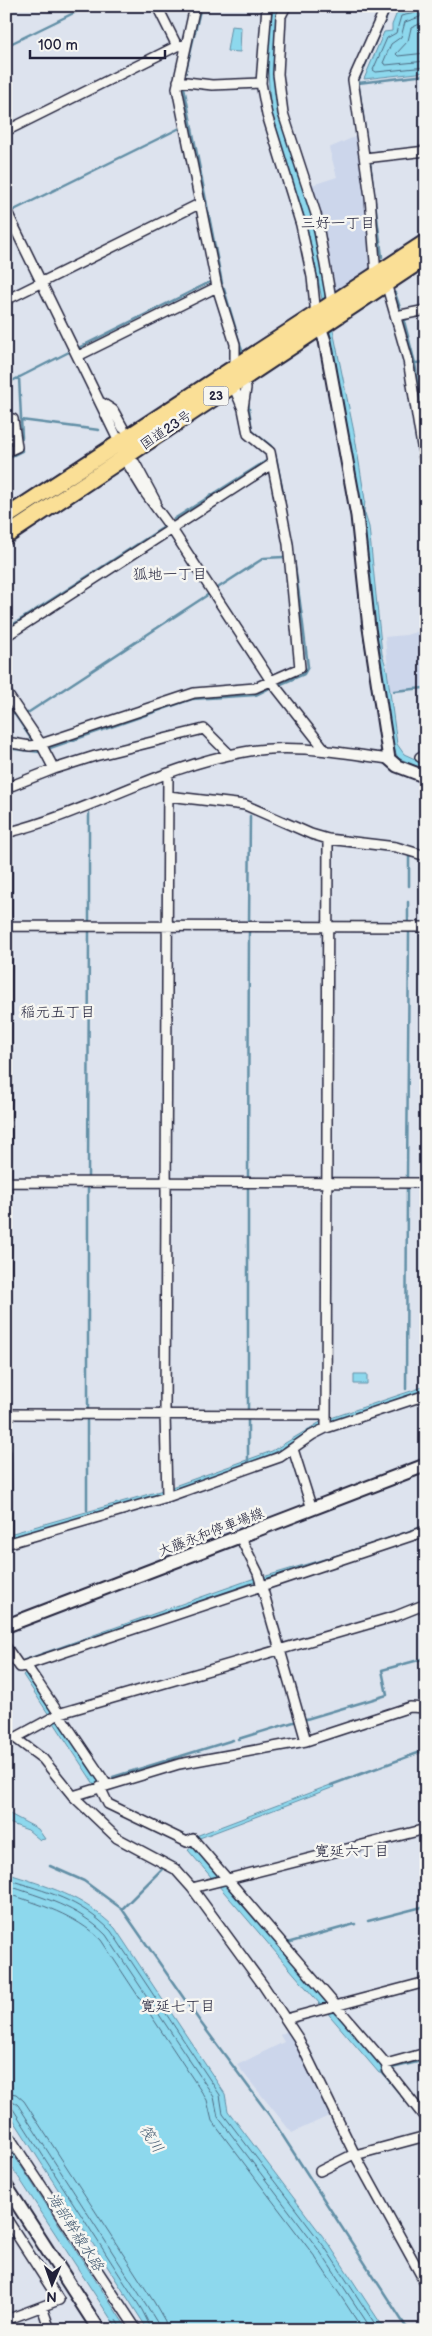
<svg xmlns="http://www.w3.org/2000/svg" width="432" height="2336" viewBox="0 0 432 2336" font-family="'Balsamiq Sans','Klee One',sans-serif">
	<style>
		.built { fill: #ccd6eb }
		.water { fill: #8dd8ed; stroke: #628fa6 }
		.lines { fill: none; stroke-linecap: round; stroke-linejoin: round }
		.shore { stroke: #4d6b82; stroke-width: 1 }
		.stream { stroke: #628fa6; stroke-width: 2.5 }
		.minor-casing { stroke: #22223b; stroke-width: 12 }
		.tertiary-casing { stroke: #22223b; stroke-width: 15 }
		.secondary-casing { stroke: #22223b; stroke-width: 16 }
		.trunk-casing { stroke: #22223b; stroke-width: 19 }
		.minor { stroke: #f6f6f2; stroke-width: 9 }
		.tertiary { stroke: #f6f6f2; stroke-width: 11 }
		.secondary { stroke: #f6f6f2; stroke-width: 12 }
		.trunk { stroke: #fadf96; stroke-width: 15 }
		.labels { text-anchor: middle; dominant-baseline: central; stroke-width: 5; stroke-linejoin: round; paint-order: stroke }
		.shield { fill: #f6f6f2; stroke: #626272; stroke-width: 1 }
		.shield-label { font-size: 12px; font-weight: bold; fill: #22223b }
		.street-label { font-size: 14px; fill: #22223b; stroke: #f6f6f2 }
		.neighbourhood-label { font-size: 15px; fill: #22223b; stroke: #f6f6f2 }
		.water-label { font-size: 15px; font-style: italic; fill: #425970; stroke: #f6f6f2 }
	</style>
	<rect width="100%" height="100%" fill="#dde3ee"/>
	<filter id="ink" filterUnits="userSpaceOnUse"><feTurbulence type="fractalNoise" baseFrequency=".02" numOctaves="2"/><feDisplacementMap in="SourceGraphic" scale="10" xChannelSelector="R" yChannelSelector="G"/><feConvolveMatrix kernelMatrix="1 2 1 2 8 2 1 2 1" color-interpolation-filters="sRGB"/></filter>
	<g filter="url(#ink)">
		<path class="built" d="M359 135 367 198 372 267 334 292 309 186 337 177 329 148Z
			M426 629V689L424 687 390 691 385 637 406 635Z
			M289 2030 331 2115 292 2133 237 2065 284 2042 280 2035Z"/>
		<path class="water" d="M273 6H277L274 62 277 104 310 211 324 280 325 298 322 299 306 222 275 129 270 102 267 55Z
			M426 7V72L364 79 384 32 392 31V25L398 10Z
			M231 26 241 27 240 52 227 51Z
			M333 330 355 437 365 500 364 511 369 527 382 654 387 670 397 744 404 754 426 764V770L398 758 391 742 373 620 363 518 331 346 330 332Z
			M354 1374H367V1384H354Z
			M426 1386V1390L323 1424 272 1454 161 1494 11 1538 6 1535 163 1490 272 1451 322 1421Z
			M426 1525V1529L347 1556 264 1580 263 1577 334 1556Z
			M255 1578 257 1581 24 1662 23 1660Z
			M26 1672 99 1782 94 1784 23 1675Z
			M333 1784 334 1787 197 1839 196 1836Z
			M6 1812 38 1829 45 1839 40 1840 28 1830 6 1822Z
			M194 1846 384 2068 382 2073H379L188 1850Z
			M6 1873C49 1887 82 1895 115 1928L225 2094 228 2111 330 2246 385 2330H148L6 2108Z
			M6 2143 128 2330H122L116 2320 122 2330H118L6 2158Z"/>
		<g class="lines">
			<path class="shore" d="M417 6 415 13 401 16 396 33 387 38 373 70 376 72 426 67
				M424 6 420 17 405 22 401 37 391 44 383 63 386 65 426 61
				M426 21 411 28 408 41 396 54 398 56 426 53
				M6 1879C48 1892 79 1899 111 1931L220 2095 223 2114 326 2249 379 2330
				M6 1885C44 1898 77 1906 106 1935L214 2097 218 2117 321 2253 372 2330
				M6 1893C41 1905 74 1914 101 1940L207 2100 212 2121 315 2257 363 2330
				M6 2092 16 2094 24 2101 154 2302 165 2321 166 2330
				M6 2100 13 2101 18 2105 147 2306 158 2324 159 2330
				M6 2106 13 2109 142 2310 152 2330"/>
			<path class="stream" d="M6 46 88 6
				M184 79 201 6
				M358 83 426 75
				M184 87 222 283
				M387 151 368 153 358 81 389 11
				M370 163 382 257
				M12 211 180 128
				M224 289 243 354
				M395 293 400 308
				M409 318 404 321 415 363 424 426
				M80 347 212 281
				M415 363 426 362
				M19 377 22 438
				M6 384 71 351
				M248 402 252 431 271 446 276 457C290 527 300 596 308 667L304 674 281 684
				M21 420 99 430
				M6 459 22 451 21 447
				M174 519 266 461
				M216 589 264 558 284 557
				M6 629 164 527
				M394 691 424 688 426 690
				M6 701 32 740
				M26 714 209 594
				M6 748 40 752
				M50 748 192 699 256 695 268 689
				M409 886V857
				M408 902V921
				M89 921V813
				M249 922 250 816
				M88 1177 89 932
				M407 1177 409 933
				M248 1178 249 931
				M248 1188V1411
				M406 1389 407 1189
				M88 1408V1188
				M248 1419V1461
				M87 1510V1421
				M303 1720 387 1695 382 1670 426 1658
				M238 1739 297 1721
				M113 1777 233 1740
				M331 1785 426 1750
				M50 1866 84 1881 122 1909 201 2023 270 2116 408 2330
				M122 1909 164 1867
				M368 1921 426 1906
				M287 1943 355 1924
				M392 2068 426 2060
				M381 2071 426 2125"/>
			<defs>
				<path id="minor" d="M157 6 177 46
					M195 6 177 88 217 287 235 344V368
					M267 6 261 83 267 115 301 225 312 277 316 315
					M286 6 281 16 278 74 283 113 316 214 332 304
					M178 81 212 85 261 83
					M6 131 177 46 186 45
					M365 158 426 151
					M6 210 120 444
					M376 275 370 197 353 80 386 6
					M386 283 408 360 426 471
					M6 300 201 203
					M396 316 426 310
					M78 356 217 287
					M102 403 113 410 123 428
					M243 408 246 388
					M6 452 17 447 13 419
					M124 458 146 494 171 528 271 681 326 751
					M135 463 156 502
					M6 636 272 464
					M6 692 41 744 54 769
					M6 742 30 746 41 744 194 693 255 688 300 668 288 544 271 457 270 452 248 434 243 409 233 385
					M420 757 426 760
					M6 788 54 769 95 756 204 729 230 755
					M168 796 245 805 311 834 328 839 396 847 426 856
					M6 833C88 813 161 766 244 752 291 743 342 753 389 759
					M6 926 426 927
					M6 1182 426 1183
					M6 1378 7 833
					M6 1414 326 1415
					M326 1428 328 839
					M293 1449 312 1509
					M6 1453 7 1544
					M167 1497 165 1414 168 774
					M240 1537 258 1573 306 1741
					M6 1544 167 1497 280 1457 312 1435 326 1428 426 1395
					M6 1647 20 1667 426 1531
					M26 1665 107 1785
					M6 1734 15 1738 43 1759 73 1796 117 1838 175 1869 192 1888 263 1985 298 2038 355 2155 426 2284
					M15 1738 61 1713 396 1616 426 1604
					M100 1787 108 1804 187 1842 193 1839 386 2064 388 2071 426 2119
					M73 1796 179 1764 306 1741 410 1707 426 1708
					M192 1888 426 1829
					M286 2019 426 1982
					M386 2064 426 2053
					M6 2132 137 2330
					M355 2155 426 2136
					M320 2171 354 2154
					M6 2218 59 2300 6 2320
					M42 2307 50 2330"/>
				<path id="tertiary" d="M318 321 325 341 357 516 369 628 389 759 397 766 426 777"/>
				<path id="secondary" d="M6 1626 426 1465
					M6 2186 99 2330"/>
				<path id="trunk" d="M6 517 426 242
					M6 536 426 257"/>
			</defs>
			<use href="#minor" class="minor-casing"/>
			<use href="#tertiary" class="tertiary-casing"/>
			<use href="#secondary" class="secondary-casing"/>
			<use href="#trunk" class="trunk-casing"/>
			<use href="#minor" class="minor"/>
			<use href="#tertiary" class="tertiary"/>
			<use href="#secondary" class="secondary"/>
			<use href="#trunk" class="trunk"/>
		</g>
	</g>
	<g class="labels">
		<rect class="shield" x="203.5" y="386.5" width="25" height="19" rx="4"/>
		<g class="shield-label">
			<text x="216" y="396">23</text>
		</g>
		<g class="street-label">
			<text transform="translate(166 430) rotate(-34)">国道23号</text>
			<text transform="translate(211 1532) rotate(-21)">大藤永和停車場線</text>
		</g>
		<g class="neighbourhood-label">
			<text x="338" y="223">三好一丁目</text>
			<text x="170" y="574">狐地一丁目</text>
			<text x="58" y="1012">稲元五丁目</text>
			<text x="352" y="1851">寛延六丁目</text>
			<text x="178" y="2006">寛延七丁目</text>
		</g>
		<g class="water-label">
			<text transform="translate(151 2139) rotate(56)">筏川</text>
			<text transform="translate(75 2232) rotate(57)">海部幹線水路</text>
		</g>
	</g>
	<rect width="432" height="2336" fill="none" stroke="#f6f6f2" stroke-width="25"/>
	<rect x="12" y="12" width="407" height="2311" fill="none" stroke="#22223b" stroke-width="2" filter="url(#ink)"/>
	<g transform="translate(52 2284) rotate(182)" stroke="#f6f6f2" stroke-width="4" paint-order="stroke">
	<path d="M0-4L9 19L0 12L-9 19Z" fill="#22223b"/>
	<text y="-8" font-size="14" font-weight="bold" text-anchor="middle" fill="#22223b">N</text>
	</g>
	<path d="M30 50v8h135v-8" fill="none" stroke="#22223b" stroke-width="2.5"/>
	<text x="38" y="50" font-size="15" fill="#22223b" stroke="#f6f6f2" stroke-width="4" paint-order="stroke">100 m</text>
</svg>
